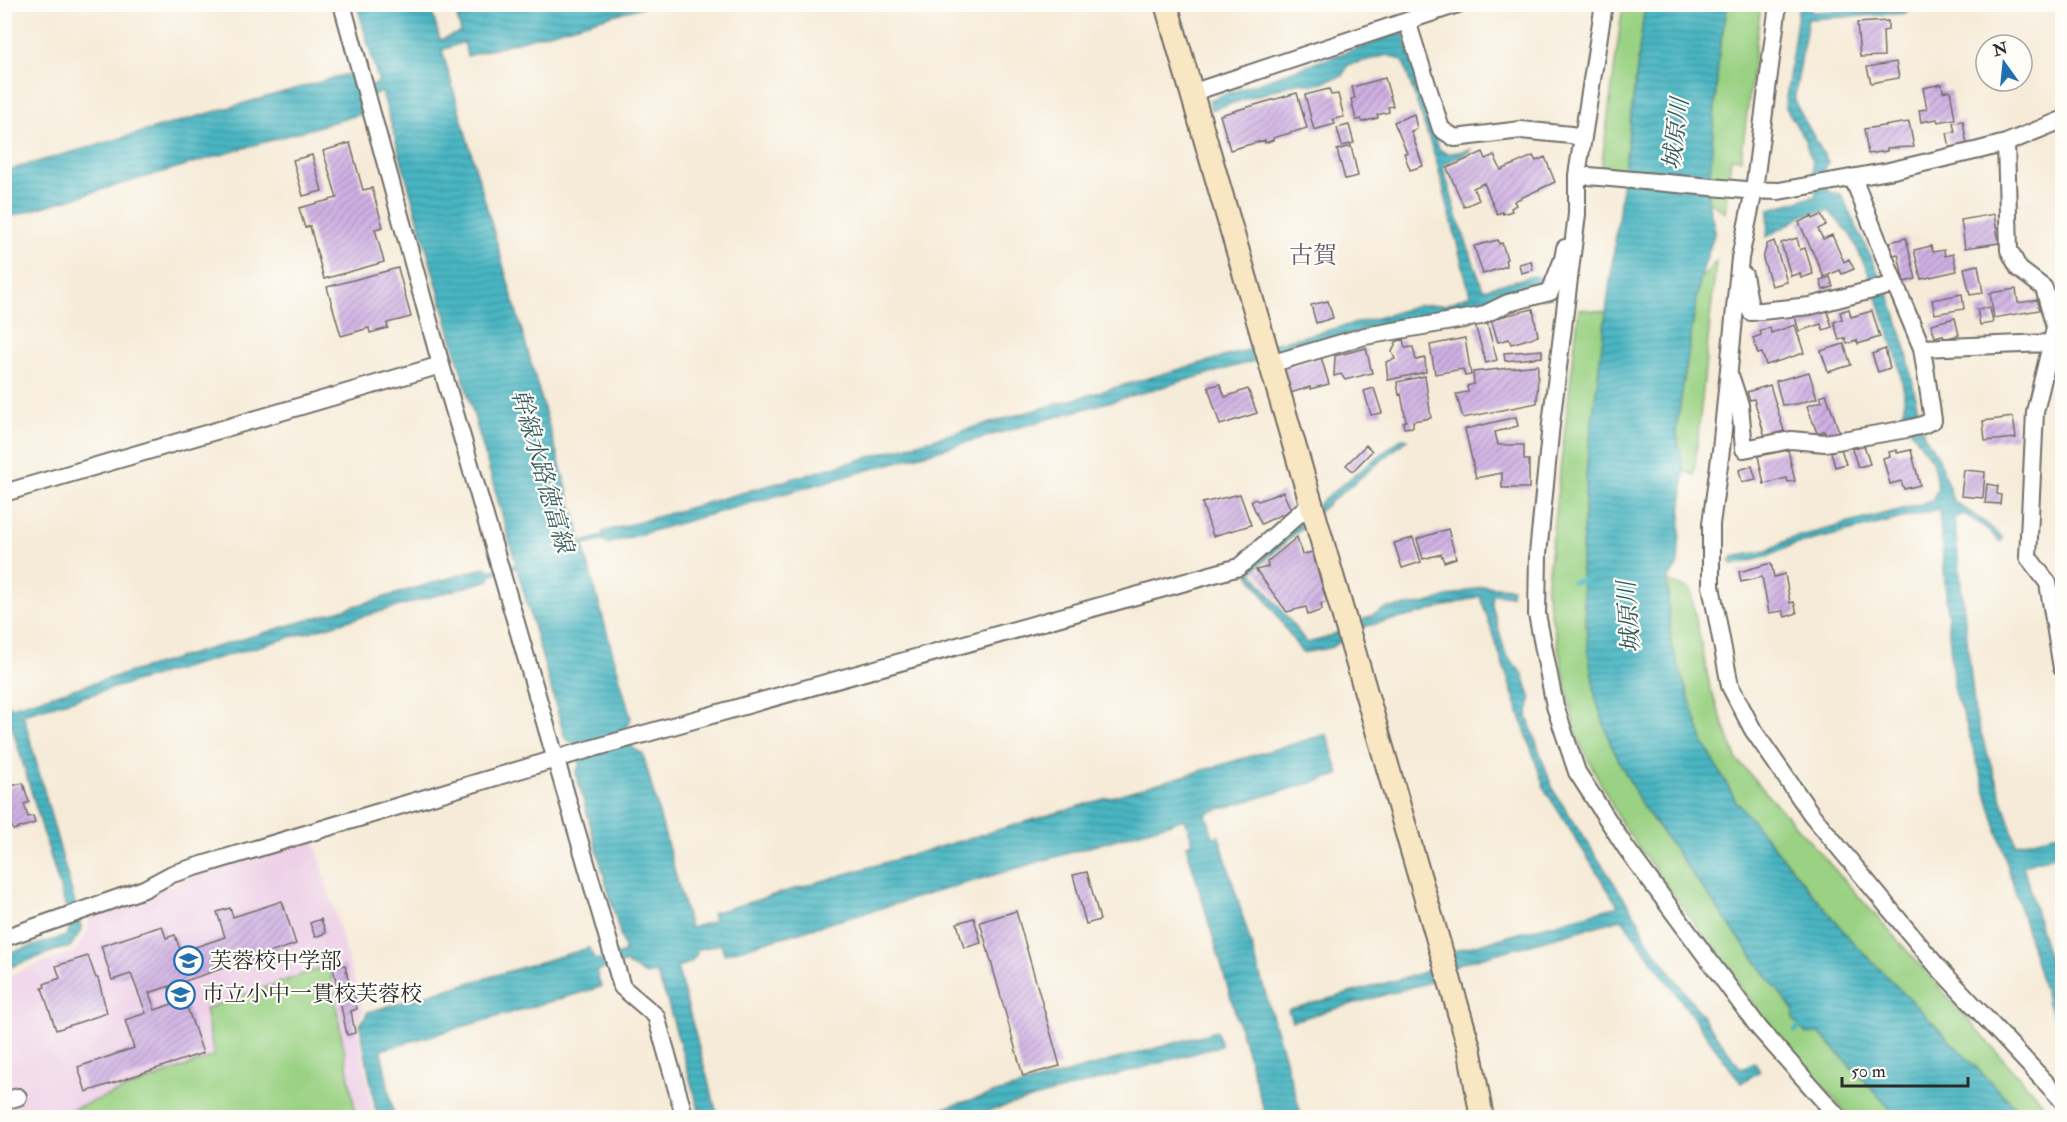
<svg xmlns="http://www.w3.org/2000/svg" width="2067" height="1122" viewBox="0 0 2067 1122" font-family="'IM FELL Double Pica','Noto Serif JP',serif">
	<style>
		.built { fill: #eed0e7 }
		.green { fill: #9ad183; stroke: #627e57; stroke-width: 1.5 }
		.water { fill: url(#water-rules); stroke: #3a7077; stroke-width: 1.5 }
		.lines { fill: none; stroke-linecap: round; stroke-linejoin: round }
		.stream { stroke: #49b6c3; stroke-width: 5 }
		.building { fill: url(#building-hatch) }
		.street-casing { stroke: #726e68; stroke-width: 20 }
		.secondary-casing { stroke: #726e68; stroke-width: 26 }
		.street { stroke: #fff; stroke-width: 16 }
		.secondary { stroke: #f9e7c3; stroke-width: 22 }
		.labels { text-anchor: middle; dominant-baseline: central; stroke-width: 4.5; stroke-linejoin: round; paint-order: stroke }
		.poi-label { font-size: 22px; fill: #2b2b2b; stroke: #fdfcf7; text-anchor: start }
		.water-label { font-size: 24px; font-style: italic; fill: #365c60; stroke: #fdfcf7 }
		.neighbourhood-label { font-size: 24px; fill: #645a6b; stroke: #fdfcf7 }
	</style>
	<defs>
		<pattern id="water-rules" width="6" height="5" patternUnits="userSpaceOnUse" patternTransform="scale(1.5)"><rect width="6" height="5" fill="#49b6c3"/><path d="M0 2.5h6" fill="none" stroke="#3d949f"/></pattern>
		<pattern id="building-hatch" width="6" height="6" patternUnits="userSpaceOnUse" patternTransform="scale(1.5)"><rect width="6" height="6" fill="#cfb0e3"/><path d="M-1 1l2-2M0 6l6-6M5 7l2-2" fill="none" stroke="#a88fb8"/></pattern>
	</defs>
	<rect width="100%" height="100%" fill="#fdfcf7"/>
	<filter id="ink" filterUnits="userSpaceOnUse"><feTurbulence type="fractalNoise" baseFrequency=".0167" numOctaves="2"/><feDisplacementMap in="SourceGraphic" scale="12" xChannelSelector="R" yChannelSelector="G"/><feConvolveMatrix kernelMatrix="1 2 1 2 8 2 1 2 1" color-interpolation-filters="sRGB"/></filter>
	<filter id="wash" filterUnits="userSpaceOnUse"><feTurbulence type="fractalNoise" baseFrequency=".008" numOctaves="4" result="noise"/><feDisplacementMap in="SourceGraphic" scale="24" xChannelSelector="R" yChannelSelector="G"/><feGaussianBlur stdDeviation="1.35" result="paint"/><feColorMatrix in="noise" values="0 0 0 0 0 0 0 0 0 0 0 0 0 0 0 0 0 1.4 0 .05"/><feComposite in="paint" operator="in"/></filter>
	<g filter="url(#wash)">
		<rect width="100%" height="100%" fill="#f6ebd8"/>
		<path class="built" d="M314 839 363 1011 357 1025 373 1117 5 1118V977L75 951 88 931V916L153 894 178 882Z"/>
		<path class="green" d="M1623 5H1645L1624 169 1601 168Z
			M1728 5H1761L1741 159 1731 158 1725 213 1708 201 1719 50Z
			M1716 262 1694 475 1684 471 1676 430 1700 279Z
			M1579 309 1606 312 1587 463 1581 571 1589 656 1596 700 1611 745 1642 805 1769 979 1794 1011 1819 1033 1898 1117H1850L1764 1019 1623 826 1577 738 1546 590Z
			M1667 581 1690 589 1710 688 1737 760 2055 1117H2025L1851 940 1736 801 1703 741 1671 643Z
			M329 965 356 1117H62L64 1112 214 1056 205 1009Z"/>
		<path class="water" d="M357 5H430L440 40 461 32 457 17 502 5H649L467 56 464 42 442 50 582 542 603 536V532L1248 350 1385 316 1418 305H1445L1470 295 1437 163 1403 61 1388 55 1348 65 1343 76 1313 85 1300 82 1211 110 1209 100 1403 32 1439 149 1447 154 1471 149C1465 158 1451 157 1443 166L1458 219 1483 289 1533 276 1548 279 1544 289 1482 308 1378 326 606 544 604 540 583 546 631 719 626 729 633 748 643 754 690 928 714 921 712 913 1327 734 1339 775 1206 813 1213 837 1219 836 1302 1117H1266L1186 845 1193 843 1185 819 724 954 721 944 696 950 697 954 690 963 677 967 718 1117H701L667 1000 656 973 646 975 628 965 627 962 596 971 601 987 381 1050 394 1117H377L360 1025 368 1012 589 948 595 960 625 952 576 773 580 764 574 744 565 738 517 568 489 575 490 580 23 714 82 929 70 947 57 950 5 969V954L66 936 71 925 12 727 5 716V704L12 707 487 567 488 571 516 564 382 92 358 99 361 114 5 218V171L351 73 355 90 379 83Z
			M1645 5H1728L1719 50 1708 201 1715 231 1700 279 1676 430 1684 471 1678 564 1667 581 1671 643 1703 741 1736 801 1851 940 2025 1117H1898L1820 1033 1806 1034 1793 1019 1794 1011 1769 979 1642 805 1611 745 1596 700 1589 656 1581 571 1587 463Z
			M1799 5H1812V12L1906 6 1907 13 1808 19 1794 101 1828 162 1824 171 1829 192 1841 194 1891 300 1907 353 1919 416 1924 435 1939 458 1953 501 1982 520 2003 538 2001 542 1980 524 1964 514 1954 518 1975 714 2016 844 2062 833V854L2023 865 2062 1007V1035L2048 1004 1964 717 1954 692 1939 509 1790 546 1767 557 1733 565 1730 561 1733 557 1767 551 1789 539 1932 501 1938 488 1932 461 1904 420V392L1897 358 1869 274 1851 236 1829 211 1806 214 1767 237 1769 209 1816 196 1812 161 1804 138 1785 106Z
			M1402 438 1408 439 1329 503 1252 572 1307 643 1326 638 1387 608 1424 604 1483 586 1512 588 1511 596 1493 594 1492 605 1506 655 1523 674 1531 700 1527 716 1553 790 1639 921 1647 940 1741 1069 1754 1062 1760 1071 1741 1083 1622 919 1458 964 1430 982 1292 1021 1288 1010 1425 972 1454 951 1618 906 1545 790 1480 596 1423 613 1366 626 1330 648 1302 653 1247 571 1325 498Z
			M1217 1031 1221 1046 966 1117H910Z"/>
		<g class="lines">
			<path class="stream" d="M1573 582 1586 580
				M1795 1031 1805 1022"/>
		</g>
		<g id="blocks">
			<path class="building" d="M1888 21V30L1883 31 1884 56 1860 57 1857 23Z
				M1896 62 1899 78 1871 83 1867 67Z
				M1385 78 1393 106 1388 107 1389 112 1377 115 1378 118 1362 122 1361 119 1356 120 1351 99 1355 98 1352 87Z
				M1942 84 1943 92 1950 90 1955 119 1938 122 1937 119 1921 122 1919 110 1927 109 1923 88Z
				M1329 89 1331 95 1338 94 1344 117 1333 119 1335 124 1314 130 1305 95Z
				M1297 93 1307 128 1273 138V140L1265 143V140L1230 150 1220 115Z
				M1414 114 1417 129 1411 131 1423 166 1410 170 1404 153H1407L1394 122Z
				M1963 121 1967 145 1950 148 1947 133 1955 132 1953 122Z
				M1909 122 1914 147 1887 148V151L1868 154 1864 129Z
				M1349 125 1354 143 1342 146 1337 128Z
				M350 143 363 190 372 188 383 227 375 229 384 262 324 279 310 226 305 228 299 208 337 198 323 151Z
				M1351 146 1358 176 1345 179 1337 150Z
				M1483 152 1486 159 1494 155 1501 170 1533 156 1536 161 1545 157 1555 182 1514 201 1516 205 1511 208 1512 211 1503 214 1502 212 1497 214 1484 183 1473 188 1479 200 1464 207 1447 168Z
				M312 155 322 191 303 196 293 160Z
				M1994 214 1999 243 1965 248 1961 220Z
				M1821 215 1826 225 1818 229 1823 239 1832 235 1844 262 1849 259 1854 269 1842 274 1840 270 1824 277 1799 222 1812 216 1813 219Z
				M1797 238 1800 250 1805 248 1813 274 1801 278 1800 273 1791 276 1781 243Z
				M1906 238 1916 279 1904 282 1898 254 1893 255 1890 242Z
				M1498 240 1499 244 1502 243 1507 259 1505 260 1507 266 1483 274 1474 246Z
				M1774 241 1787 282 1772 286 1763 259 1767 244Z
				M1931 246 1933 252 1944 250 1945 256 1953 254 1957 271 1921 279 1914 250Z
				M1531 261 1533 270 1521 273 1519 264Z
				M1978 265 1983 293 1970 295 1964 268Z
				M398 268 411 317 387 323 388 328 370 333 369 328 341 336 327 287Z
				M1830 277 1833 287 1823 290 1820 280Z
				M2016 289 2018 303 2037 300 2039 310 1994 318 1990 293Z
				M1962 294 1964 309 1935 314 1932 300Z
				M1328 301 1333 318 1316 323 1311 305Z
				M1826 307 1832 327 1823 330 1821 324 1799 331 1795 317Z
				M1990 307 1993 323 1980 325 1977 309Z
				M1533 309 1538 336 1511 344 1509 339 1498 342 1491 319Z
				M1849 309 1851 317 1872 311 1880 337 1858 344 1857 340 1847 344 1845 338 1839 340 1834 322 1842 319 1840 312Z
				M1955 318 1959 335 1944 339 1943 335 1935 337 1931 324Z
				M1487 323 1497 360 1486 363 1475 325Z
				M1795 325 1804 353 1766 365 1762 353 1758 354 1753 338 1761 335 1760 330 1770 328 1771 333Z
				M1465 338 1471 375 1465 376 1463 369 1435 374 1430 345Z
				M1403 339 1405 348 1413 347 1416 360 1425 358 1426 372 1388 380 1386 362 1395 359 1392 352 1396 342Z
				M1844 344 1851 365 1828 372 1821 351Z
				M1366 348 1372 373 1345 380 1341 374 1334 376 1335 356Z
				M1885 349 1890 368 1878 372 1872 354Z
				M1542 350V357L1505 361 1504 353Z
				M1321 357 1329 384 1310 389V387L1290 393 1283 369Z
				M1538 365 1537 403 1463 418 1456 394 1468 392 1467 386 1474 384 1473 372Z
				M1809 372 1817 398 1797 404 1782 405 1776 381Z
				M1425 376 1431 418 1413 421V427L1404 428 1403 422 1406 421 1401 394 1399 395 1397 382Z
				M1220 384 1225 397 1248 389 1257 413 1220 425 1208 387Z
				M1770 385 1784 431 1765 437 1754 399 1750 400 1747 392Z
				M1374 388 1382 413 1371 415 1364 391Z
				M1826 394 1839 431 1826 435 1824 431 1817 433 1807 406 1822 401 1820 396Z
				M1516 417 1518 426 1495 432 1498 445H1524V460H1529V488H1502V473L1476 478 1465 429Z
				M2013 417 2016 438 1985 441 1983 421Z
				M1366 445 1372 451 1353 471 1346 465Z
				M1864 445 1870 464 1858 467 1852 449Z
				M1841 449 1846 464 1835 467 1831 452Z
				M1788 450 1795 481 1788 482 1787 478 1764 484 1758 456Z
				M1897 450V453L1911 450 1920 485 1904 489 1901 481 1890 484 1883 458 1890 456 1889 452Z
				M1752 466 1756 479 1742 482 1739 470Z
				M1964 470 1985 472 1983 498 1961 496Z
				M1987 484 1998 486 1997 494 2001 495 2000 504 1985 503Z
				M1283 492 1291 510 1261 524 1251 501 1255 499 1258 501Z
				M1240 494 1251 525 1213 536 1202 503Z
				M1448 529 1456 558 1444 562 1441 554 1423 559 1417 539Z
				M1297 537 1302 555 1312 552 1327 602 1321 604 1322 610 1308 615 1306 607 1287 612 1256 570 1268 567 1267 562Z
				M1413 538 1421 562 1402 568 1394 543Z
				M1771 563 1774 577 1785 574 1790 603 1794 602 1797 613 1785 617 1783 611 1769 613 1762 577 1741 582 1739 572Z
				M23 783 29 802 24 804 28 817 33 816 35 823 13 830 10 819 4 821V791L8 790V787Z
				M1087 872 1100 920 1086 924 1073 875Z
				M282 901 296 944 149 993 155 1010 175 1003 169 988 179 984 203 1053 86 1092 78 1067 134 1048 125 1020 146 1013 131 974 112 980 101 946 162 926 166 938 175 935 181 952 225 937 217 912 230 908 233 917Z
				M1016 911 1060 1066 1023 1076 980 922Z
				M974 918 981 943 964 948 957 923Z
				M321 919 326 933 315 937 310 923Z
				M88 956 96 978H98L107 1013 56 1030 42 988 45 987 44 984 60 978 56 966Z
				M345 965 350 988H353L357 1009 351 1011 355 1033 347 1035 333 967Z"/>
		</g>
	</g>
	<g filter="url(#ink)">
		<use href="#blocks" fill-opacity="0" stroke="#726e68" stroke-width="1.5"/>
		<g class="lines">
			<defs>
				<path id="street" d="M342 4 441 365 622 987 656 1016 685 1118
					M1604 4 1577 175V214L1551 424 1538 554 1537 614 1555 706 1577 772 1626 848 1759 1028 1839 1118
					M1778 4 1754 190 1740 258 1721 450 1711 524V586L1730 686 1753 730 1812 815 1936 965 2062 1100
					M1407 21 1441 129 1455 138 1521 130 1571 135 1583 138
					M1191 93 1458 4
					M2006 143 2009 250 2019 269 2044 288 2055 328 2035 412 2028 557 2048 583 2062 668
					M1577 175 1745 190 1779 191 1889 171 1979 150 2006 143 2062 120
					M1744 275 1751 312 1810 306 1895 284
					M1922 348 2050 343
					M1270 364 1365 336 1481 316 1508 303 1550 292 1563 259 1565 248
					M1731 378 1740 405 1744 449 1791 440 1825 443 1907 429 1923 425 1933 420 1922 348 1895 284 1853 178
					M4 493 441 365
					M4 938 144 889 172 874 569 755 1239 567 1311 503
					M4 1101 18 1097"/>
				<path id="secondary" d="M1166 4 1469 1047 1482 1118"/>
			</defs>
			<use href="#street" class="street-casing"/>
			<use href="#secondary" class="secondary-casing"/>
			<use href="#street" class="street"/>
			<use href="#secondary" class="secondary"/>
		</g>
	</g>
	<defs>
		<symbol id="school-ring" viewBox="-11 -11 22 22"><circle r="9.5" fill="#fdfcf7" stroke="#1f6fb2" stroke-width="1.5"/><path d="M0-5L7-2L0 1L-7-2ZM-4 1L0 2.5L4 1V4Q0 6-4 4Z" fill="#1f6fb2"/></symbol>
	</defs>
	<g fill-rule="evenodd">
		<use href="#school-ring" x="172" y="944" width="33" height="33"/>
		<use href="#school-ring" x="164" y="978" width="33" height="33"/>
	</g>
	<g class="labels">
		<g class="poi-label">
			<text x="210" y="961">芙蓉校中学部</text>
			<text x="202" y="994">市立小中一貫校芙蓉校</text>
		</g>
		<g class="water-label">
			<text transform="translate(1676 134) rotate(-83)">城原川</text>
			<text transform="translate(542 471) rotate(74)">幹線水路徳富線</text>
			<text transform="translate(1629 617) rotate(-94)">城原川</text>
		</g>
		<g class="neighbourhood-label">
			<text x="1313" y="255">古賀</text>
		</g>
	</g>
	<rect width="2067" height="1122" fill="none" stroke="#fdfcf7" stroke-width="24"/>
	<g transform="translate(2004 63) rotate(345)"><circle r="28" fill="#fdfcf7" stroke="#a9a8a5" stroke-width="1.5"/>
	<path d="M0-4.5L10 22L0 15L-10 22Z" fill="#1f6fb2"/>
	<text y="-9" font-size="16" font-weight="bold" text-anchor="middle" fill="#2b2b2b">N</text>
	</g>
	<path d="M1842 1077v9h126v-9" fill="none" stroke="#2b2b2b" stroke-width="3"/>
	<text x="1851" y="1077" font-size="18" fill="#2b2b2b" stroke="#fdfcf7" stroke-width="4.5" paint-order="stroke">50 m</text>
</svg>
